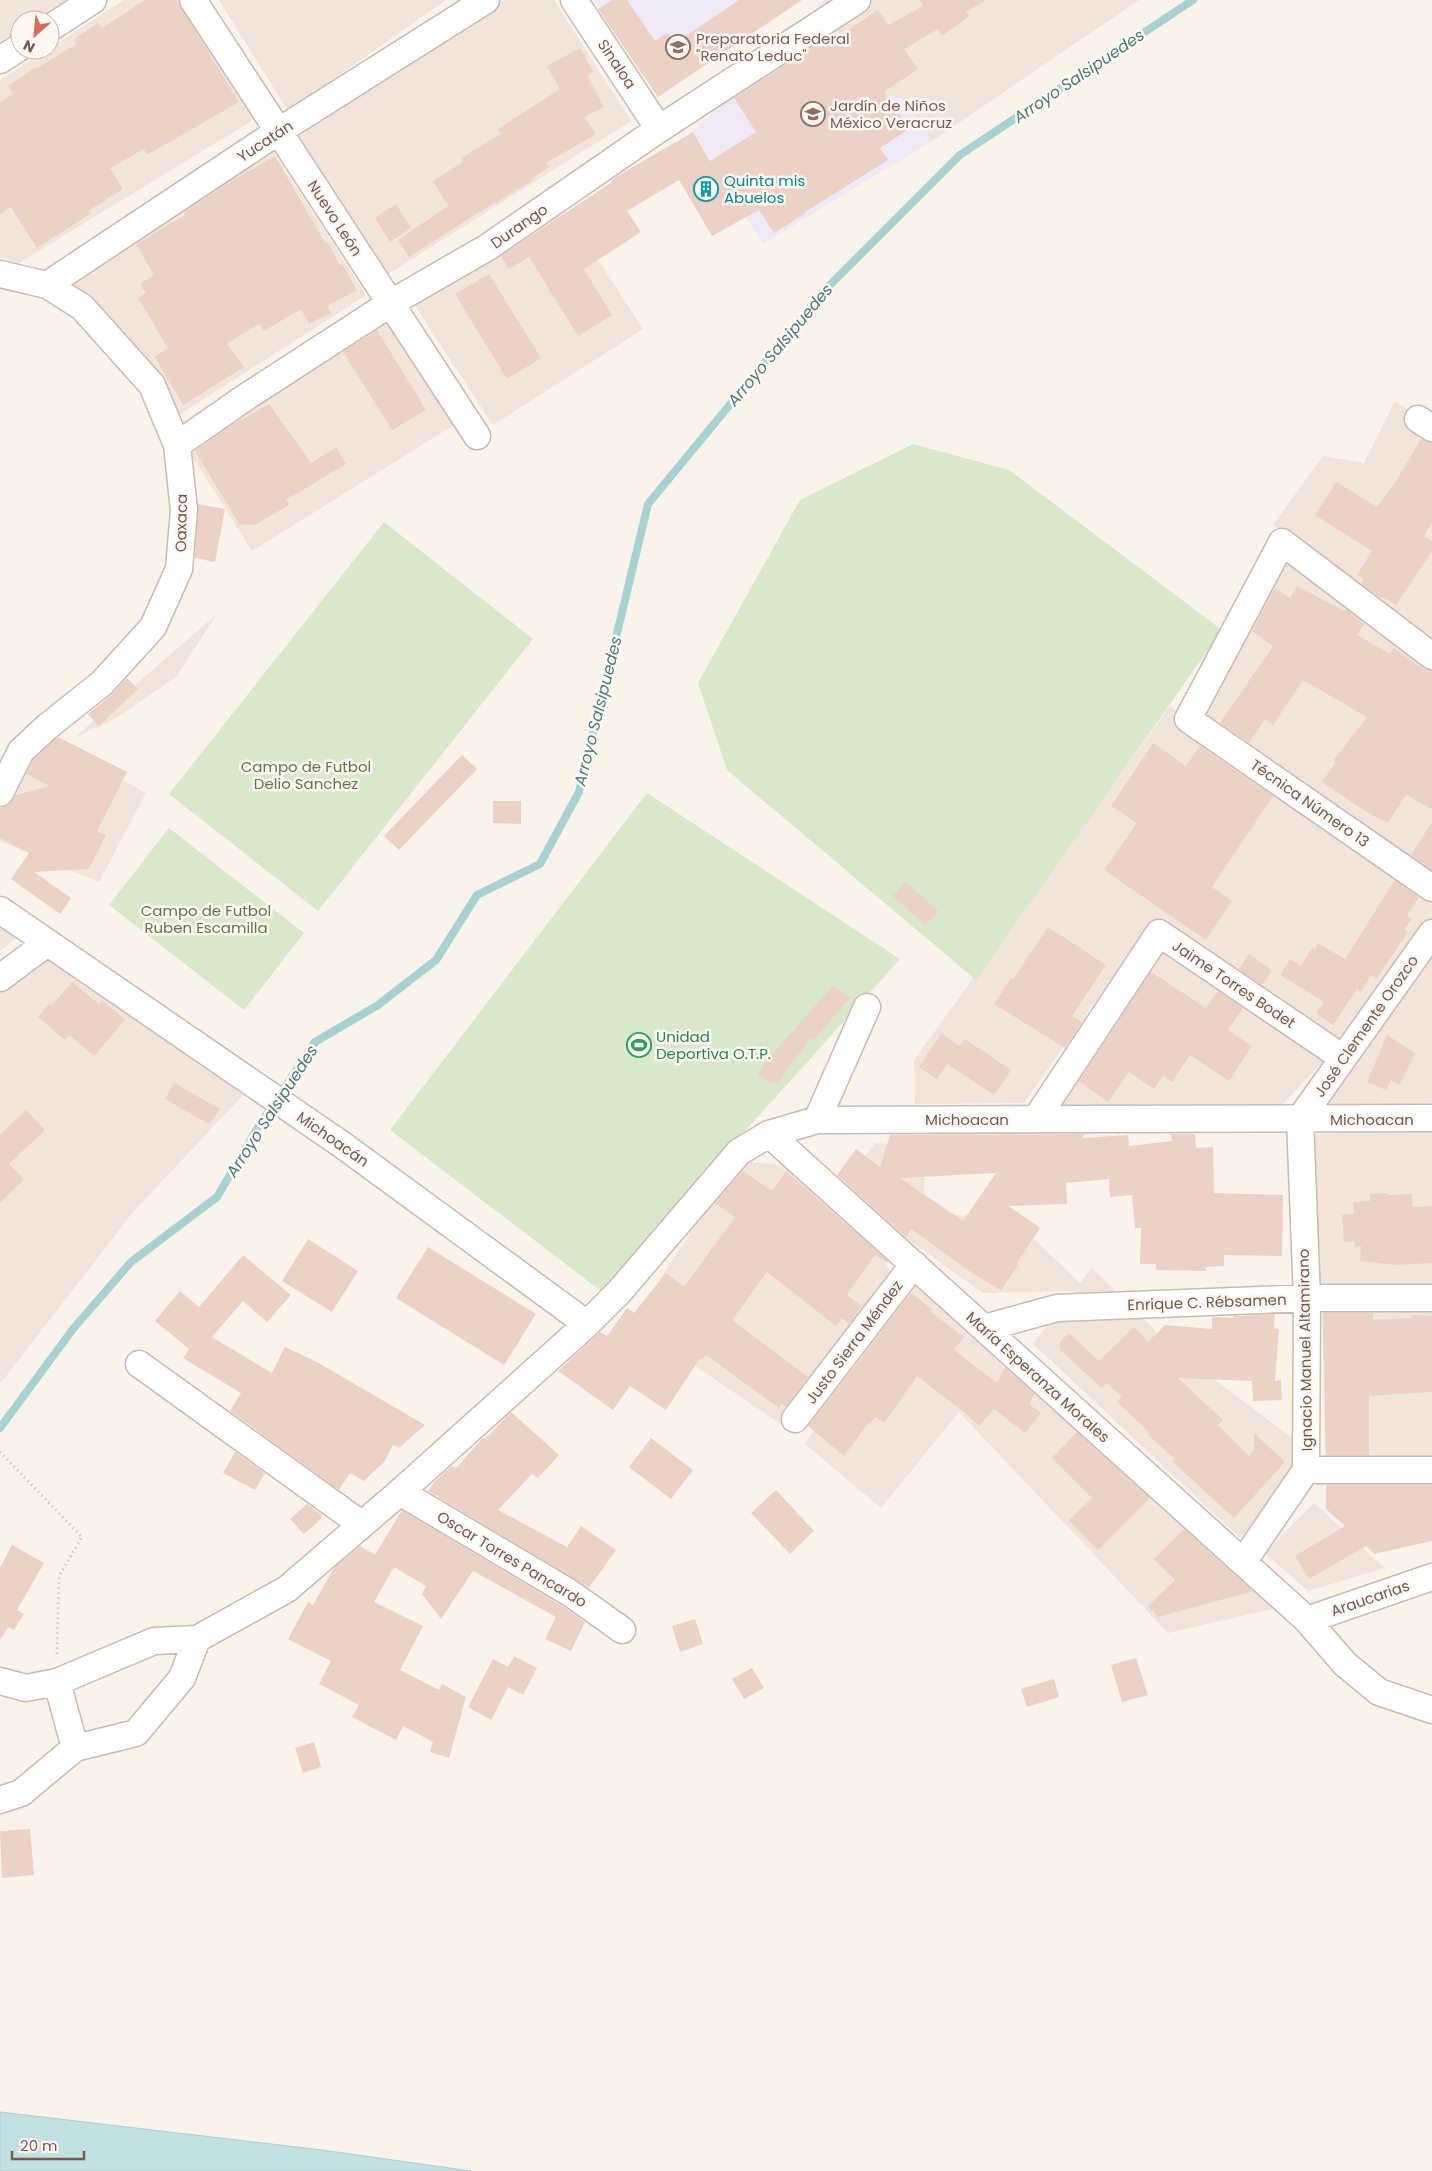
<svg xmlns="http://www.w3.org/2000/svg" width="1432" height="2171" viewBox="0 0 1432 2171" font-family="Poppins,sans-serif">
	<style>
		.residential { fill: #f1e4da }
		.education { fill: #efe8f7 }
		.green { fill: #d9e7cb }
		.water { fill: #c2e1e2; stroke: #a9d1d2 }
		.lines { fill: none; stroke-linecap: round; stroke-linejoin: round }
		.stream { stroke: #a9d1d2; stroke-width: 8 }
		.building { fill: #ecd1c6; fill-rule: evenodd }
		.minor-casing { stroke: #cbbab2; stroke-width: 29 }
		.path { stroke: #d1b4a9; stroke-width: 3; stroke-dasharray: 1 4; stroke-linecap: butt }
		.minor { stroke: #fff; stroke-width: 26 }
		.labels { text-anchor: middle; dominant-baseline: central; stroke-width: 5; stroke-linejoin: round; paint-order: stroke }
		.education-label { font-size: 15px; fill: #785e54; stroke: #fdf7f1; text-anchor: start }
		.street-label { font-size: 15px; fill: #725951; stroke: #fdf7f1 }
		.culture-label { font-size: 15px; fill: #0d838f; stroke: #fdf7f1; text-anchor: start }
		.park-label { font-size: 15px; fill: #5d774b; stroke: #fdf7f1 }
		.leisure-label { font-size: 15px; fill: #27864d; stroke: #fdf7f1; text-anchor: start }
		.water-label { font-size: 16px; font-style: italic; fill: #4a7a7b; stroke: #fdf7f1 }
	</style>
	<rect width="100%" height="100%" fill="#faf3eb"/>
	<path class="residential" d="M0 0H66L35 20H20V29L0 42Z
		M124 0H184L258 117 19 263 0 257V80L47 50H50V48Z
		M219 0H446L288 111Z
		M504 0H554L631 121 382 278 290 134Z
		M825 0H1139L932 141 903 97 873 95 822 2Z
		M273 151 366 295 165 424 72 280Z
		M562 204 643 329 493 425 412 301Z
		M384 312 454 425 252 551 185 445Z
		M1395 401 1432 427V637L1273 525 1323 456 1364 463Z
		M1270 533 1432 650V873L1205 722Z
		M217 614 177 676 118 717 74 738Z
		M1170 706 1432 886V926L1337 1052 1154 918 1024 1103 915 1104 914 1060Z
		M47 738 146 793 99 882 0 841V820Z
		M0 915 25 931 0 951Z
		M1156 928 1329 1055 1280 1107H1044Z
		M1432 943V1103L1310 1111Z
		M44 951 245 1093 133 1212 0 1384V984Z
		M1432 1124V1284L1315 1287 1313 1135Z
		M875 1143 926 1147 923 1215 1010 1216 1080 1283 1092 1268 1174 1349 1320 1459 1240 1538 1033 1344 1074 1291 983 1293 839 1190Z
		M736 1161 796 1166 848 1211 890 1270 782 1425 632 1323Z
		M915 1275 1285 1606 1168 1633 959 1412 881 1508 805 1444Z
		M1432 1290V1466L1325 1467 1322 1291Z
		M1314 1503 1385 1568 1308 1591 1265 1553Z"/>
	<path class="education" d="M595 0H802L658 93Z
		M822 2 873 95 903 97 932 141 763 244 693 132Z"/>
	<path class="green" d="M913 444 1009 470 1222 630 976 980 727 770 698 683 800 500Z
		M384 522 533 639 318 911 169 794Z
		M647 793 900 959 601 1291 390 1130Z
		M169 828 304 933 244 1010 109 905Z"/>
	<path class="water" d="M0 2112 322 2150 471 2171H0Z"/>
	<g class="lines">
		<path class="stream" d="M0 1428 73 1329 131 1262 217 1197 257 1129 315 1042 378 1005 436 960 477 895 540 864 579 792 648 504 822 293 960 155 1193 0"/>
	</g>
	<path class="building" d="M145 0H176L239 102 147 155 144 149 110 168 123 189 88 211 90 214 37 248 11 207 0 214V102L13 94 8 86 36 67 37 68 77 44 74 39 98 23 102 28Z
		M612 0H627L655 41 667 33 674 44 739 0H802L658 97 598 9Z
		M919 0H986L966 12 969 16 942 36 938 29 904 49 918 69 884 92 909 129 880 148 888 160 805 212 806 213 774 233 759 210 712 236 679 180 627 211 641 232 584 269 612 315 578 336 529 257 509 269 501 256 612 182 611 181 616 177 693 132 710 161 756 132 734 98 822 41 825 46 878 10 888 25 923 6Z
		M580 48 593 72 587 76 604 107 584 117 596 134 546 163 549 167 531 179 532 181 473 216 409 257 398 240 448 206 433 181 463 162 461 158 501 134 498 129 560 89 547 66Z
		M275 156 325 243 327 242 340 265 342 264 357 290 327 306 331 313 309 324 301 309 264 331 259 324 227 343 244 367 183 405 155 357 168 348 138 298 146 293 140 284 154 275 136 244 185 215 184 212 230 182Z
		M396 204 411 228 390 242 375 218Z
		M489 274 541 358 507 379 455 294Z
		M377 330 426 410 392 430 343 352Z
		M269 404 311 463 336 447 346 464 286 500 289 505 255 525 239 524 195 451 224 430Z
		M1421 439 1432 443V522L1424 536 1432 541V551L1396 605 1382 597 1381 598 1361 583 1364 579 1357 575 1372 551 1315 515 1336 482 1377 507 1394 484Z
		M198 504 225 509 215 562 195 558Z
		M1297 586 1344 611 1346 609 1364 624 1357 635 1390 654 1393 648 1423 668 1432 671V809L1406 795 1388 823 1365 811 1322 782 1336 762 1334 760 1367 717 1303 680 1273 725 1265 719 1249 743 1220 723 1273 646 1252 631 1272 594 1275 588 1290 598Z
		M127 678 138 689 99 726 88 714 111 695Z
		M58 737 127 772 97 831 106 835 89 869 34 872 71 898 60 914 11 879 29 853 0 838V808L9 805 16 795 50 786 26 774 33 760Z
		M1153 743 1186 766 1200 746 1273 796 1212 887 1232 901 1206 940 1104 870 1137 823 1111 806Z
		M462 755 477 769 399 850 384 836Z
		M493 801H521V824L493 823Z
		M1432 822V870L1411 855Z
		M1395 880 1419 897 1407 915 1412 919 1404 929 1408 932 1376 979 1371 975 1361 992 1357 989 1333 1025 1316 1013 1324 1002 1280 975 1290 959 1301 966 1312 948 1315 949 1318 943 1345 959Z
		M906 882 938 911 925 925 893 896Z
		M1048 927 1106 965 1072 1016 1082 1022 1065 1048 994 1004 1011 978 1013 979Z
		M1249 954 1272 970 1262 985 1239 969Z
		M1151 972 1206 1008 1218 991 1243 1008 1228 1030 1252 1046 1229 1081 1190 1055 1172 1082 1163 1076 1154 1089 1129 1072 1108 1102 1079 1081Z
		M72 982 99 1004 102 1000 125 1020 94 1056 69 1035 65 1040 38 1017 50 1003 52 1005Z
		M834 985 850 998 814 1039 811 1037 778 1083H770L758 1074 774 1052Z
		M941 1034 960 1046 965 1039 1011 1070 994 1095 947 1064 937 1079 919 1067Z
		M1387 1035 1415 1053 1400 1085 1391 1080 1386 1090 1367 1082Z
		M174 1083 220 1109 209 1124 165 1099Z
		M26 1110 45 1130 9 1164 24 1179 0 1203V1135Z
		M1085 1134 1082 1138 1128 1135 1129 1146 1172 1141 1171 1134H1195L1196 1148 1213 1147 1214 1193 1283 1195 1282 1256 1224 1255V1266L1206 1267V1271L1156 1270V1264H1140L1141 1228H1135L1132 1195 1110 1197 1109 1179 1066 1183 1067 1204 1009 1206 1040 1228 1017 1263 1019 1264 1001 1290 972 1273 911 1229 906 1237 837 1175 856 1149 880 1167 890 1135ZM996 1173 963 1221 900 1178Z
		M743 1171 772 1191 786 1171 888 1261 887 1263 875 1255 847 1295 862 1306 849 1324 842 1318 836 1326 767 1272 732 1320 808 1377 786 1407 782 1404 779 1408 706 1355 702 1360 700 1358 666 1410 630 1386 613 1410 558 1371 600 1332 607 1336 627 1308 634 1313 666 1273 684 1287 735 1217 715 1203Z
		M1388 1193V1195L1412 1194 1413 1207 1432 1206V1263L1394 1265 1360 1261 1361 1246 1355 1247V1241L1344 1242 1342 1215 1354 1214 1353 1202 1370 1201V1194Z
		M308 1239 358 1271 332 1312 282 1281Z
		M428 1247 536 1314 504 1365 396 1298Z
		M243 1255 291 1295 267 1322 243 1301 212 1337 272 1373 285 1347 315 1361 425 1425 399 1448 393 1445 384 1462 364 1481 350 1473 339 1490 230 1411 241 1393 183 1358 189 1349 155 1321 180 1291 199 1307Z
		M911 1293 933 1310 931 1312 964 1337 954 1350 997 1383 1005 1367 1035 1394 1029 1404 1041 1413 1025 1433 994 1409 979 1426 964 1412 917 1376 884 1423 875 1417 869 1425 868 1423 844 1456 808 1426Z
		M1323 1313H1373V1320L1412 1318V1315L1432 1316V1392L1369 1396V1455H1326Z
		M1275 1314 1274 1328 1279 1329 1275 1381 1281 1380 1282 1400 1253 1401 1252 1381 1178 1378 1223 1420 1218 1425 1249 1456 1254 1450V1433L1285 1462 1234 1518 1173 1462 1175 1459 1147 1434 1149 1432 1117 1402 1122 1397 1107 1383 1102 1388 1060 1350V1342L1069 1333 1099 1361 1134 1327 1148 1342 1165 1325 1212 1329V1317L1233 1318V1316Z
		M511 1412 559 1455 538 1478 532 1474 498 1510 567 1547 581 1526 616 1550 589 1588 428 1491 435 1481 452 1466 456 1468 483 1438 485 1439Z
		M1077 1432 1150 1498 1098 1550 1069 1520 1092 1498 1052 1458Z
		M651 1438 693 1470 671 1499 629 1467Z
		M235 1452 265 1473 255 1490 223 1473Z
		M1326 1485H1432V1541L1374 1554 1366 1546 1309 1579 1295 1556 1345 1526 1326 1509Z
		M776 1490 814 1531 790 1554 751 1513Z
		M307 1504 322 1515 321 1519 304 1534 290 1519Z
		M402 1510 562 1606 585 1622 571 1651 545 1639 556 1617 473 1571 441 1619 422 1594 426 1586 394 1567 374 1602 423 1626 400 1670 439 1690 442 1684 466 1697 449 1758 430 1752 433 1742 403 1726 396 1740 352 1717 359 1705 319 1684 331 1661 288 1639 308 1602 313 1605 334 1568 360 1546 375 1555Z
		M1184 1529 1253 1591 1158 1617 1148 1606 1175 1580 1154 1559Z
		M12 1545 44 1563 17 1610 24 1614 14 1630 8 1627 0 1640V1568Z
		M695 1619 703 1644 680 1652 672 1626Z
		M514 1656 537 1668 523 1695 508 1687 491 1720 468 1707 493 1659 508 1667Z
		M1136 1658 1148 1695 1122 1702 1111 1665Z
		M752 1668 764 1688 744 1699 732 1679Z
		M1054 1679 1059 1697 1027 1707 1021 1689Z
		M314 1742 321 1767 303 1773 295 1748Z
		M30 1829 34 1875 2 1878 0 1831Z"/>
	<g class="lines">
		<defs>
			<path id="minor" d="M193 0 477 436
				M574 0 659 129
				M50 28 93 0
				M0 60 20 47
				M0 274 47 285 82 307 152 385 177 445 184 510 179 569 153 627 102 683 48 726 21 751 0 793
				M47 285 279 131 486 0
				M1418 419 1432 428
				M177 445 243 399 391 303 488 247 659 129 857 0
				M1432 656 1282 542 1188 719 1432 888
				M0 910 341 1144 587 1324
				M0 978 47 943
				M1036 1119 1159 933 1343 1058
				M817 1120 867 1007
				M769 1134 1307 1620 1345 1664 1379 1692 1432 1710
				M984 1328 1057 1308 1307 1298H1432
				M139 1364 361 1524
				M795 1419 914 1264
				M1306 1470H1432
				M400 1492 570 1593 622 1630
				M1243 1562 1306 1470 1307 1298 1300 1119 1432 933
				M1307 1620 1432 1577
				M0 1681 26 1688 57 1682 154 1641 197 1639 287 1589 400 1492 587 1324 619 1292 739 1152 769 1134 817 1120 1432 1118
				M57 1682 75 1748
				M0 1800 21 1793 75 1748 136 1733 182 1678 197 1639"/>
		</defs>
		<use href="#minor" class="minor-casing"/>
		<path class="path" d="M0 1452 82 1537 59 1576 57 1654"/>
		<use href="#minor" class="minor"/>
	</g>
	<defs>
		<symbol id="university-ring" viewBox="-11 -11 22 22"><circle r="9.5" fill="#fdf7f1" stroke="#8d6e63" stroke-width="1.5"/><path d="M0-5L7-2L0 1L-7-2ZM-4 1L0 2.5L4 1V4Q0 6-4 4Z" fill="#8d6e63"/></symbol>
		<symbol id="school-ring" viewBox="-11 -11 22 22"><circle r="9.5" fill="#fdf7f1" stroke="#8d6e63" stroke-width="1.5"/><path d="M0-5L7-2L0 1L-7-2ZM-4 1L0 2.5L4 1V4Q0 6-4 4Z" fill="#8d6e63"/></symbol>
		<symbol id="building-ring" viewBox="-11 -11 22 22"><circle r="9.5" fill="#fdf7f1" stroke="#0f9aa8" stroke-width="1.5"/><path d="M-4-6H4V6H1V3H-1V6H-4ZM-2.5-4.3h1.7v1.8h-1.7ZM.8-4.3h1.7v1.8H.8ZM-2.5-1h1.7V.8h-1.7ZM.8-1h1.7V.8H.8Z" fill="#0f9aa8"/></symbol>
		<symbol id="stadium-ring" viewBox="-11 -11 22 22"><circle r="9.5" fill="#fdf7f1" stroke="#2e9e5b" stroke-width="1.5"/><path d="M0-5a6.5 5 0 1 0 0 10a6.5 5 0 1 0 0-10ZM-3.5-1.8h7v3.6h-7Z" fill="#2e9e5b"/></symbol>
	</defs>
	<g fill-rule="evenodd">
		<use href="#university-ring" x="664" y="33" width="28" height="28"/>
		<use href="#school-ring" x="799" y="100" width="28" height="28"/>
		<use href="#building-ring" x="692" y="175" width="28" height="28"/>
		<use href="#stadium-ring" x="625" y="1031" width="28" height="28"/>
	</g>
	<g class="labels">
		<g class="education-label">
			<text x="696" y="38">Preparatoria Federal<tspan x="696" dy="17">"Renato Leduc"</tspan></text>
			<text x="830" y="105">Jardín de Niños<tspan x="830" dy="17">México Veracruz</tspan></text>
		</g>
		<g class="street-label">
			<text transform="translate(617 64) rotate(56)">Sinaloa</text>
			<text transform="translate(265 141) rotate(-33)">Yucatán</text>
			<text transform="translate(335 218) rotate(57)">Nuevo León</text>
			<text transform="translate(519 226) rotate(-35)">Durango</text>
			<text transform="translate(181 523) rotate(-89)">Oaxaca</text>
			<text transform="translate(1310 803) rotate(35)">Técnica Número 13</text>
			<text transform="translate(1234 984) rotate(34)">Jaime Torres Bodet</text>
			<text transform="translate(1366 1026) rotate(-55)">José Clemente Orozco</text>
			<text x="967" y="1119">Michoacan</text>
			<text x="1372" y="1119">Michoacan</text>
			<text transform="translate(333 1139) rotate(35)">Michoacán</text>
			<text transform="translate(1207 1302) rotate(-2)">Enrique C. Rébsamen</text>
			<text transform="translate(854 1342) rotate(-53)">Justo Sierra Méndez</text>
			<text transform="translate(1305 1350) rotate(-91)">Ignacio Manuel Altamirano</text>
			<text transform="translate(1038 1377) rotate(42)">María Esperanza Morales</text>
			<text transform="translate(512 1559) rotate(31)">Oscar Torres Pancardo</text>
			<text transform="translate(1370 1598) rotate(-19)">Araucarias</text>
		</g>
		<g class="culture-label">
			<text x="724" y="180">Quinta mis<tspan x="724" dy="17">Abuelos</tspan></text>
		</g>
		<g class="park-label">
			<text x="306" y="766">Campo de Futbol<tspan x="306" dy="17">Delio Sanchez</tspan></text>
			<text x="206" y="910">Campo de Futbol<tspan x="206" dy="17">Ruben Escamilla</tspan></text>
		</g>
		<g class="leisure-label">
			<text x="656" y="1036">Unidad<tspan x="656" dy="17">Deportiva O.T.P.</tspan></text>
		</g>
		<g class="water-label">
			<text transform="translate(1079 76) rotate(-34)">Arroyo Salsipuedes</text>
			<text transform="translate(780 345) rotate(-50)">Arroyo Salsipuedes</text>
			<text transform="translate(598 711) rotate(-76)">Arroyo Salsipuedes</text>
			<text transform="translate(272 1111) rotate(-57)">Arroyo Salsipuedes</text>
		</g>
	</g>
	<g transform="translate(35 35) rotate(207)"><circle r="24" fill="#fdf7f1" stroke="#c5b8b1"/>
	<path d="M0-4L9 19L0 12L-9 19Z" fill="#d46c61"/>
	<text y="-8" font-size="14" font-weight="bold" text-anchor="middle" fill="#725951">N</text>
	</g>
	<path d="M12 2151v8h72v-8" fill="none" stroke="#725951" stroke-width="2.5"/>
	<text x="20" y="2151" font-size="15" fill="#725951" stroke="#fdf7f1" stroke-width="4" paint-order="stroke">20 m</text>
</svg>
